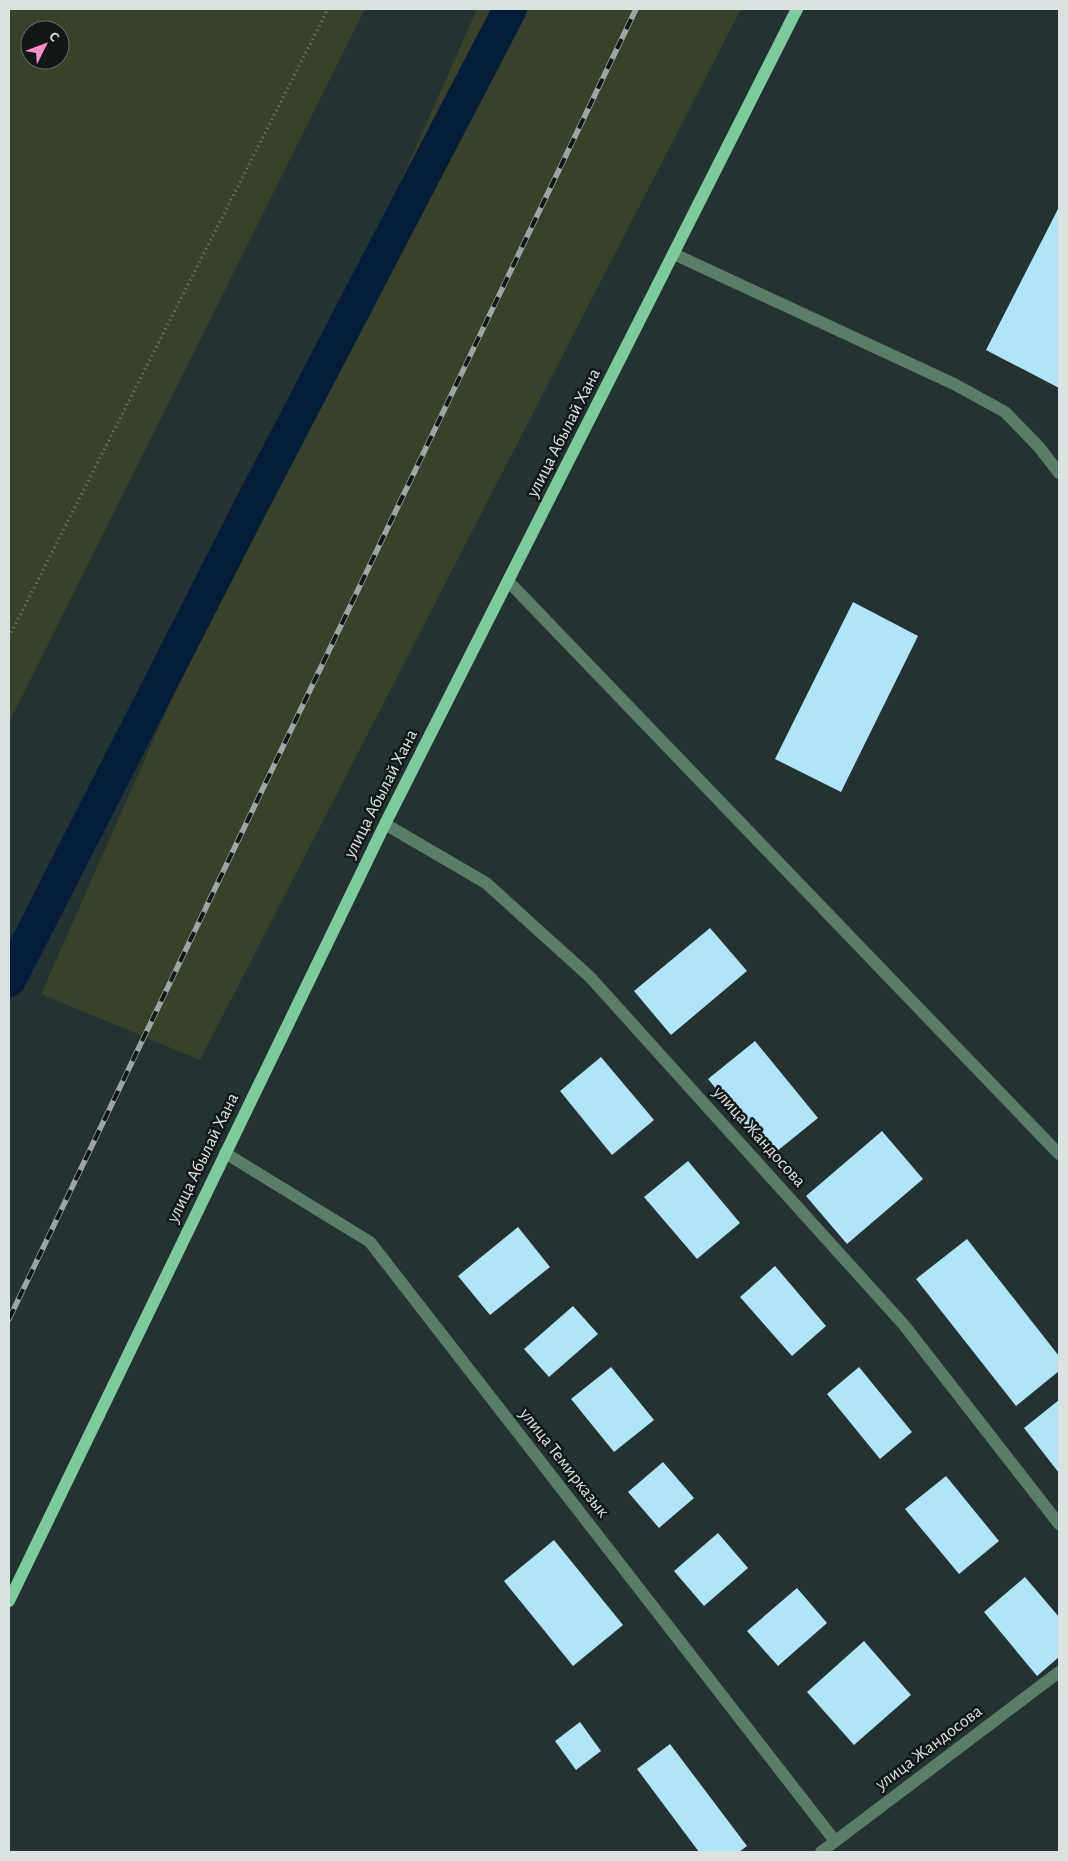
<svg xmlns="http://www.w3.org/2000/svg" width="1068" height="1861" viewBox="0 0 1068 1861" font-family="'Alegreya Sans',sans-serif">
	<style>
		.green { fill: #38412a; fill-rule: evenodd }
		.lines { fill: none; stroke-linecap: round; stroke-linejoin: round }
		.canal { stroke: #041e39; stroke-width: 34 }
		.building { fill: #afe5f7 }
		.path { stroke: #74807f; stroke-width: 3; stroke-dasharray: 1 4; stroke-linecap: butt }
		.minor { stroke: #597d67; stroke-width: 12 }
		.major { stroke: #7dcb9d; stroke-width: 12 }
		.rail-casing { stroke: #9ca6a5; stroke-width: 5.5 }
		.rail { stroke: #121818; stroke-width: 4; stroke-dasharray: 11; stroke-linecap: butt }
		.labels { text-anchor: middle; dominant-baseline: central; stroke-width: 5; stroke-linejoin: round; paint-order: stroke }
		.street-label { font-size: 18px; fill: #dbe3e2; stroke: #121818 }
	</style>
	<rect width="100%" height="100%" fill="#243231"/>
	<path class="green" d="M9 9H365L9 723ZM30 30H60V60H30Z
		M477 9H741L200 1060 41 994Z"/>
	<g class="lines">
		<path class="canal" d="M9 980 252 504 510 9"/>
	</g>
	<path class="building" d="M1059 207V388L986 350Z
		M853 602 918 636 841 792 775 759Z
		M710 928 747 971 671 1035 634 991Z
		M755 1041 818 1118 771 1156 708 1079Z
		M601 1057 654 1120 612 1155 560 1091Z
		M882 1131 923 1179 847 1244 806 1196Z
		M688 1161 740 1223 697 1259 644 1197Z
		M518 1227 550 1267 490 1315 458 1276Z
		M967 1239 1059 1356V1371L1016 1406 916 1279Z
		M775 1266 826 1326 792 1356 740 1297Z
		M573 1306 598 1334 549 1377 524 1349Z
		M611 1367 654 1420 614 1452 571 1399Z
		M859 1367 912 1432 880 1459 827 1394Z
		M1059 1400V1473L1024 1428Z
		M663 1462 694 1498 659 1528 628 1492Z
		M946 1476 999 1541 959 1574 905 1509Z
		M718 1533 748 1568 704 1606 674 1571Z
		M554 1540 623 1625 573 1666 504 1581Z
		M1025 1577 1059 1617V1657L1037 1676 984 1612Z
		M797 1588 827 1623 778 1666 747 1631Z
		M864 1641 911 1695 854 1745 807 1692Z
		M580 1722 601 1751 576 1770 555 1741Z
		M670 1744 747 1846 739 1852H699L637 1769Z"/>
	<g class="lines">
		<path class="path" d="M9 637 328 9"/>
		<path class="minor" d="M674 254 954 384 1005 412 1039 447 1059 473
			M508 581 1059 1154
			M385 824 486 883 590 977 904 1325 1059 1524
			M225 1153 370 1242 835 1841
			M821 1852 1059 1672"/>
		<path class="major" d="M9 1601 385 824 797 9"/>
		<defs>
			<path id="rail" d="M9 1319 636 9"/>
		</defs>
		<use href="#rail" class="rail-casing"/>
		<use href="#rail" class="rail"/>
	</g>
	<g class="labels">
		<g class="street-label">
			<text transform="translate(564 433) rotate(-63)">улица Абылай Хана</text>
			<text transform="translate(381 794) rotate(-63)">улица Абылай Хана</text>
			<text transform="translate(759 1137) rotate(48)">улица Жандосова</text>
			<text transform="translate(203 1158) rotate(-64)">улица Абылай Хана</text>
			<text transform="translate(564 1463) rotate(52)">улица Темирказык</text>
			<text transform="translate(929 1748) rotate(-37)">улица Жандосова</text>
		</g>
	</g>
	<rect width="1068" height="1861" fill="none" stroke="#dbe3e2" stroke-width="20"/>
	<g transform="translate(45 45) rotate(48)"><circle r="24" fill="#121818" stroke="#626969"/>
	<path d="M0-4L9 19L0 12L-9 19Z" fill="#f98fc9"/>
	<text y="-8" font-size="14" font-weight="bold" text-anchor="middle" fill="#dbe3e2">С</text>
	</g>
</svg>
